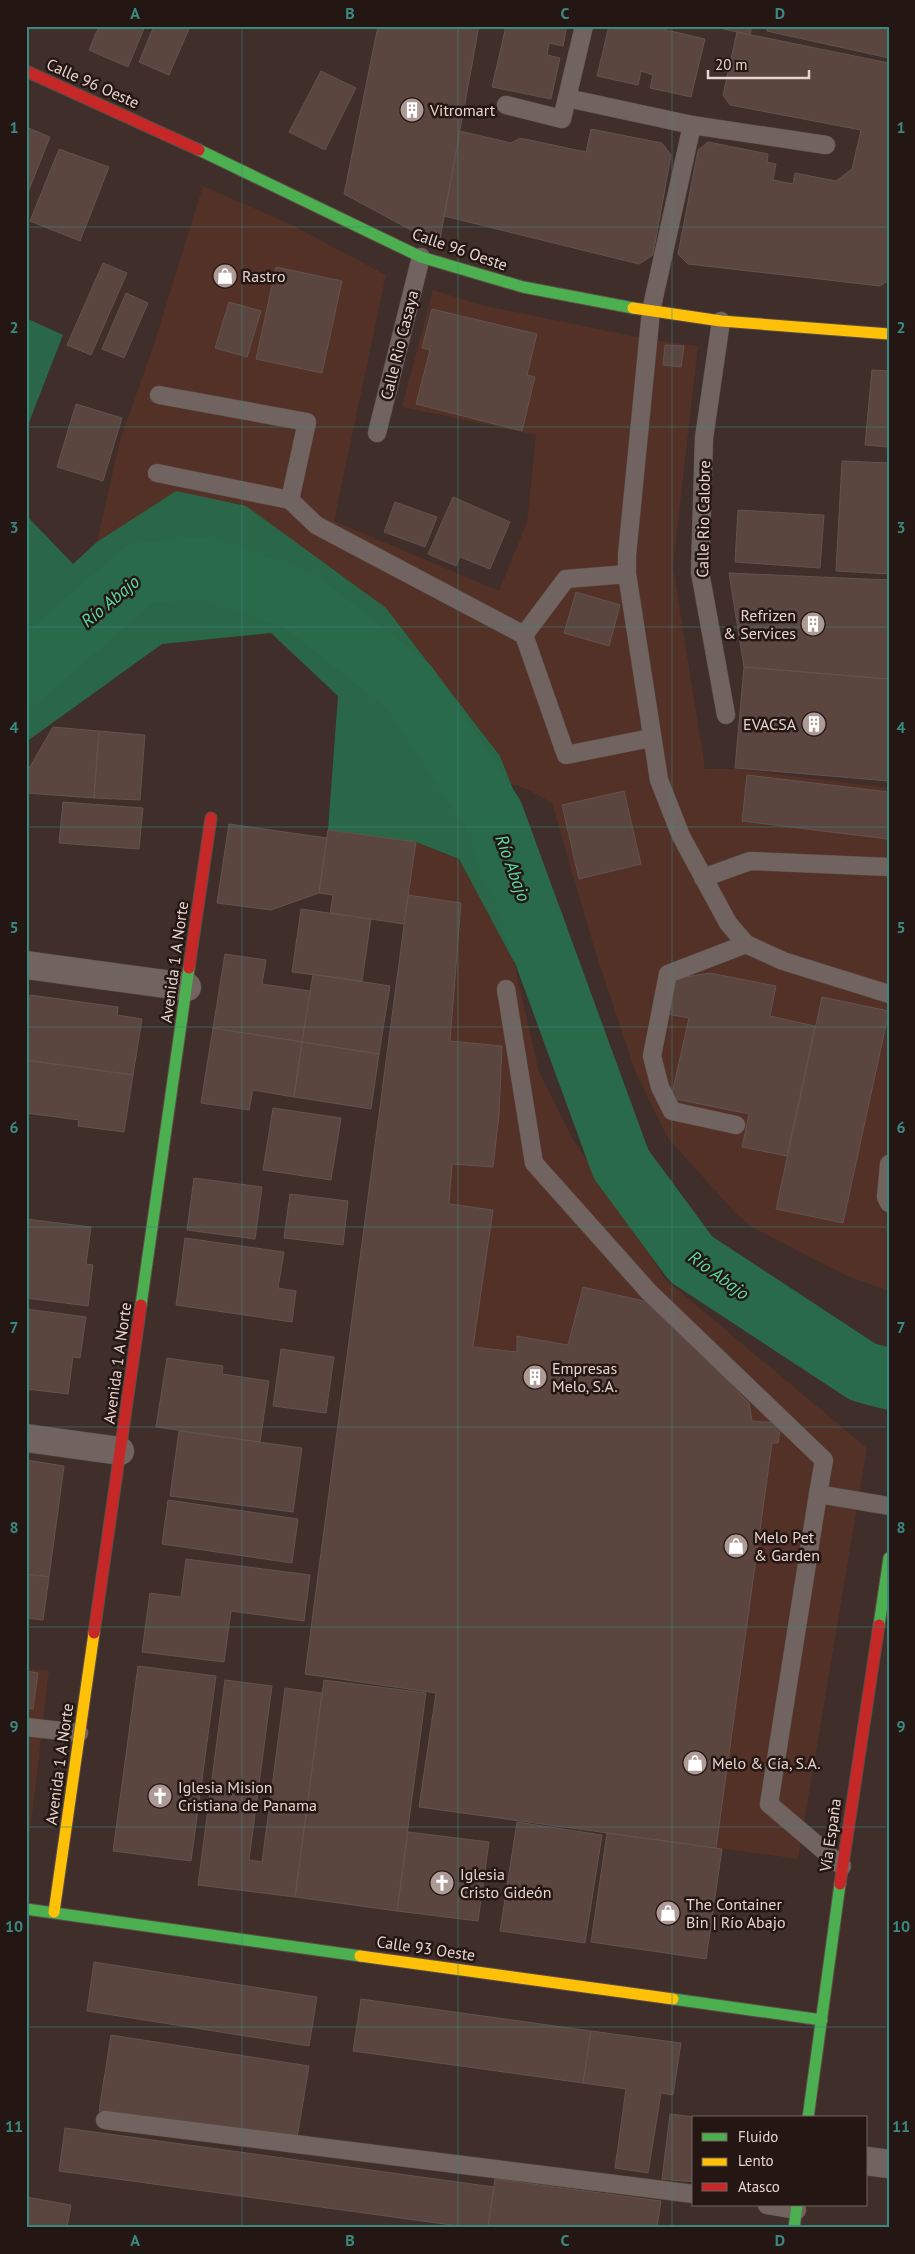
<svg xmlns="http://www.w3.org/2000/svg" width="915" height="2254" viewBox="0 0 915 2254" font-family="'PT Sans',sans-serif">
	<style>
		.built { fill: #533126 }
		.forest { fill: #2a6749 }
		.lines { fill: none; stroke-linecap: round; stroke-linejoin: round }
		.river { stroke: #296a4b; stroke-width: 61 }
		.building { fill: #5b453f; stroke: #625350 }
		.lane-casing { stroke: #5b4d48; stroke-width: 19 }
		.street-casing { stroke: #5b4d48; stroke-width: 29 }
		.fast-casing { stroke: #5b4d48; stroke-width: 13 }
		.slow-casing { stroke: #5b4d48; stroke-width: 13 }
		.jam-casing { stroke: #5b4d48; stroke-width: 13 }
		.lane { stroke: #716460; stroke-width: 18 }
		.street { stroke: #716460; stroke-width: 28 }
		.fast { stroke: #4caf50; stroke-width: 11 }
		.slow { stroke: #ffc107; stroke-width: 11 }
		.jam { stroke: #c62828; stroke-width: 11 }
		.grid { fill: none; stroke: #3a8981; stroke-width: 1; stroke-opacity: 0.55 }
		.labels { text-anchor: middle; dominant-baseline: central; stroke-width: 5; stroke-linejoin: round; paint-order: stroke }
		.street-label { font-size: 16px; fill: #e8d4ce; stroke: #241713 }
		.poi-label { font-size: 16px; fill: #e8d4ce; stroke: #241713; text-anchor: start }
		.water-label { font-size: 18px; font-style: italic; fill: #5bda9d; stroke: #241713 }
		.neatline { fill: none; stroke: #3a8981; stroke-width: 2 }
		.grid-label { font-size: 16px; text-anchor: middle; font-weight: bold; fill: #3a8981 }
	</style>
	<rect width="100%" height="100%" fill="#3f2e29"/>
	<path class="built" d="M203 186 290 224 386 275 334 521 499 591 527 522 536 435 402 407 433 290 481 305 647 339 698 346 673 566 705 769H737L889 788V1291L847 1276 757 1230 737 1215 668 1138 635 1071 595 951 552 803 527 789 511 784 500 756 386 608 97 542 120 440 153 347Z
		M416 842 459 859 514 962 539 1072 572 1138 666 1280 867 1448 798 1859 419 1807 436 1693 305 1674Z
		M26 1668 49 1671 27 1858H26Z"/>
	<path class="forest" d="M26 318 63 335 26 430Z
		M176 491 246 506 386 608 500 756 567 927 514 962 459 859 416 842 328 830 338 696 271 633 162 644 26 742V515L73 564 97 542Z"/>
	<g class="lines">
		<path class="river" d="M26 673 141 573 204 568 300 601 409 687 493 814 621 1164 691 1259 863 1372 889 1379"/>
	</g>
	<path class="building" d="M99 26H145L128 67 89 50Z
		M154 26H184L189 29 169 75 139 62Z
		M378 26H479L439 245 344 194Z
		M506 26H567L563 46 549 43 547 55 560 58 551 99 492 87Z
		M609 26H650L705 39 691 97 650 88 653 75 641 71 638 85 597 76Z
		M711 26H752L750 35Z
		M768 26H889V58L767 31Z
		M737 32 889 63V280L880 286 688 264 678 254 698 150 708 142 768 154 767 162 776 164 773 180 793 184 795 173 836 181 852 169 861 130 730 105 723 95Z
		M321 71 356 88 325 150 289 132Z
		M26 127 50 137 26 197Z
		M591 129 662 143 671 155 653 255 639 264 444 216 460 131 511 143 520 138 586 152Z
		M59 149 109 167 80 241 30 221Z
		M103 263 127 273 91 355 67 345Z
		M276 267 342 281 322 373 256 359Z
		M126 293 148 303 124 358 102 349Z
		M229 302 261 311 247 357 215 348Z
		M432 309 537 334 527 375 535 377 522 431 416 404 430 350 422 348Z
		M665 345 684 346 681 367 663 365Z
		M872 370 889 371V447L865 445Z
		M76 404 122 418 103 481 57 467Z
		M842 461 889 463V574L836 571Z
		M453 497 510 522 490 569 460 557 456 566 428 554Z
		M395 502 437 517 425 547 384 532Z
		M738 510 824 515 820 568 735 562Z
		M729 573 889 580V679L744 667Z
		M576 592 620 605 609 646 564 633Z
		M744 667 889 679V781L735 768Z
		M53 727 99 731 94 798 26 793 28 770Z
		M99 731 145 735 140 800 94 798Z
		M747 775 889 792 888 839 742 821Z
		M624 791 641 864 579 879 562 805Z
		M63 802 143 808 139 849 59 843Z
		M229 824 327 838 319 893 271 910 217 903Z
		M328 830 416 842 404 924 330 913 333 895 319 893Z
		M408 895 461 903 450 1041 502 1046 499 1115 493 1167 452 1164 449 1204 493 1210 473 1347 517 1352V1336L568 1345 583 1287 652 1303 749 1403 752 1421 781 1423 778 1443H772L716 1848 419 1807 436 1693 305 1674Z
		M301 909 371 919 362 981 292 972Z
		M225 954 266 960 262 984 310 991 302 1042 213 1028Z
		M710 973 776 986 770 1016 815 1026 787 1156 742 1147 749 1114 671 1098 689 1018 666 1014 673 979Z
		M313 974 390 986 379 1054 302 1042Z
		M30 995 118 1007 117 1015 142 1019 133 1075 26 1060V1022Z
		M822 997 889 1011 843 1223 776 1209Z
		M213 1028 302 1042 294 1097 253 1090 249 1110 201 1103Z
		M302 1042 379 1054 371 1109 294 1097Z
		M26 1060 133 1075 124 1132 78 1126 79 1120 26 1113Z
		M273 1108 341 1118 331 1180 263 1170Z
		M194 1178 262 1187 255 1239 187 1230Z
		M290 1194 348 1201 343 1245 284 1238Z
		M26 1219 91 1227 86 1264 93 1265 88 1306 26 1298Z
		M185 1238 284 1252 278 1288 296 1291 292 1322 176 1305Z
		M26 1309 86 1317 80 1358 73 1357 68 1394 26 1389Z
		M281 1349 334 1357 326 1413 273 1406Z
		M167 1358 223 1366 222 1374 269 1381 260 1442 156 1427Z
		M179 1431 302 1448 293 1512 170 1496Z
		M26 1460 64 1466 49 1577 26 1574Z
		M168 1500 298 1519 292 1563 162 1544Z
		M186 1559 310 1575 304 1621 231 1611 224 1662 142 1652 150 1593 181 1597Z
		M26 1574 49 1577 43 1620 26 1618Z
		M138 1666 216 1676 191 1861 113 1851Z
		M26 1671 38 1673 33 1709 26 1708Z
		M225 1680 272 1686 249 1860 262 1862 285 1688 322 1693 295 1897 198 1885Z
		M324 1680 426 1693 397 1911 295 1897Z
		M517 1822 602 1835 585 1943 500 1931Z
		M408 1832 489 1842 478 1921 397 1911Z
		M607 1833 722 1849 706 1959 591 1942Z
		M94 1962 317 1997 309 2046 87 2011Z
		M361 1999 591 2031 583 2083 353 2051Z
		M591 2031 681 2043 673 2095 661 2093 648 2173 615 2168 626 2089 583 2083Z
		M111 2035 309 2066 297 2138 99 2111Z
		M670 2114 702 2118H694V2182L662 2179Z
		M65 2128 494 2187 488 2228H473L59 2171Z
		M495 2179 661 2201 657 2228H488Z
		M26 2197 71 2205 67 2228H26Z"/>
	<g class="lines">
		<defs>
			<path id="lane" d="M567 98 692 125 826 145
				M506 105 562 119 584 26
				M692 125 651 311 627 555V574L659 780 681 836 728 923 746 944 783 961 889 994
				M721 321 704 438 700 572 726 715
				M159 395 307 422 290 500
				M377 433 421 257
				M157 473 290 500 316 525 524 635 566 755 651 738
				M524 635 566 579 627 574
				M703 878 750 861 889 867
				M506 989 534 1163 649 1292 824 1460 818 1494
				M736 1125 672 1111 660 1087 652 1056 668 974 746 944
				M889 1164 886 1197 889 1203
				M26 1727 79 1733
				M842 1866 769 1804 818 1494 889 1506
				M105 2120 694 2194
				M767 2205 797 2210"/>
			<path id="street" d="M26 965 187 987
				M26 1438 120 1451
				M866 2161 889 2164"/>
			<path id="fast" d="M199 150 421 257 523 287 633 308
				M141 1305 189 968
				M879 1625 889 1558
				M26 1909 360 1956
				M673 1999 822 2020
				M808 2118 840 1884
				M794 2228 797 2205"/>
			<path id="slow" d="M633 308 721 321 889 334
				M54 1912 94 1633
				M360 1956 673 1999"/>
			<path id="jam" d="M26 71 199 150
				M189 968 211 818
				M94 1633 141 1305
				M840 1884 879 1625"/>
		</defs>
		<use href="#lane" class="lane-casing"/>
		<use href="#street" class="street-casing"/>
		<use href="#fast" class="fast-casing"/>
		<use href="#slow" class="slow-casing"/>
		<use href="#jam" class="jam-casing"/>
		<use href="#lane" class="lane"/>
		<use href="#street" class="street"/>
		<use href="#fast" class="fast"/>
		<use href="#slow" class="slow"/>
		<use href="#jam" class="jam"/>
	</g>
	<path class="grid" d="M242 26V2228M458 26V2228M672 26V2228M26 227H889M26 427H889M26 627H889M26 827H889M26 1027H889M26 1227H889M26 1427H889M26 1627H889M26 1827H889M26 2027H889"/>
	<defs>
		<symbol id="building-disc" viewBox="-11 -11 22 22"><circle r="9.5" fill="#ad9a94" stroke="#241713"/><path d="M-4-6H4V6H1V3H-1V6H-4ZM-2.5-4.3h1.7v1.8h-1.7ZM.8-4.3h1.7v1.8H.8ZM-2.5-1h1.7V.8h-1.7ZM.8-1h1.7V.8H.8Z" fill="#fff"/></symbol>
		<symbol id="shop-disc" viewBox="-11 -11 22 22"><circle r="9.5" fill="#ad9a94" stroke="#241713"/><path d="M-5-2.5h2.3a2.7 3.5 0 0 1 5.4 0H5L5.5 6h-11ZM-1.5-2.5h3a1.5 2.3 0 0 0-3 0Z" fill="#fff"/></symbol>
		<symbol id="church-disc" viewBox="-11 -11 22 22"><circle r="9.5" fill="#ad9a94" stroke="#241713"/><path d="M-1.2-6h2.4v3.5h3.3v2.4h-3.3V6h-2.4V-.1h-3.3v-2.4h3.3Z" fill="#fff"/></symbol>
	</defs>
	<g fill-rule="evenodd">
		<use href="#building-disc" x="398" y="96" width="28" height="28"/>
		<use href="#shop-disc" x="211" y="262" width="28" height="28"/>
		<use href="#building-disc" x="799" y="610" width="28" height="28"/>
		<use href="#building-disc" x="800" y="710" width="28" height="28"/>
		<use href="#building-disc" x="521" y="1363" width="28" height="28"/>
		<use href="#shop-disc" x="722" y="1532" width="28" height="28"/>
		<use href="#shop-disc" x="681" y="1749" width="28" height="28"/>
		<use href="#church-disc" x="146" y="1782" width="28" height="28"/>
		<use href="#church-disc" x="428" y="1869" width="28" height="28"/>
		<use href="#shop-disc" x="654" y="1899" width="28" height="28"/>
	</g>
	<g class="labels">
		<g class="street-label">
			<text transform="translate(93 83) rotate(24)">Calle 96 Oeste</text>
			<text transform="translate(460 249) rotate(19)">Calle 96 Oeste</text>
			<text transform="translate(399 345) rotate(-76)">Calle Rio Casaya</text>
			<text transform="translate(703 519) rotate(-89)">Calle Rio Calobre</text>
			<text transform="translate(174 962) rotate(-82)">Avenida 1 A Norte</text>
			<text transform="translate(117 1363) rotate(-82)">Avenida 1 A Norte</text>
			<text transform="translate(59 1764) rotate(-82)">Avenida 1 A Norte</text>
			<text transform="translate(830 1835) rotate(-82)">Vía España</text>
			<text transform="translate(426 1948) rotate(8)">Calle 93 Oeste</text>
		</g>
		<g class="poi-label">
			<text x="430" y="110">Vitromart</text>
			<text x="242" y="276">Rastro</text>
			<text x="796" y="615" text-anchor="end">Refrizen<tspan x="796" dy="18">&amp; Services</tspan></text>
			<text x="796" y="724" text-anchor="end">EVACSA</text>
			<text x="552" y="1368">Empresas<tspan x="552" dy="18">Melo, S.A.</tspan></text>
			<text x="754" y="1537">Melo Pet<tspan x="754" dy="18">&amp; Garden</tspan></text>
			<text x="712" y="1763">Melo &amp; Cía, S.A.</text>
			<text x="178" y="1787">Iglesia Mision<tspan x="178" dy="18">Cristiana de Panama</tspan></text>
			<text x="460" y="1874">Iglesia<tspan x="460" dy="18">Cristo Gideón</tspan></text>
			<text x="686" y="1904">The Container<tspan x="686" dy="18">Bin | Río Abajo</tspan></text>
		</g>
		<g class="water-label">
			<text transform="translate(110 601) rotate(-40)">Río Abajo</text>
			<text transform="translate(513 868) rotate(70)">Río Abajo</text>
			<text transform="translate(719 1275) rotate(36)">Río Abajo</text>
		</g>
	</g>
	<rect width="915" height="2254" fill="none" stroke="#241713" stroke-width="55"/>
	<rect x="692" y="2116" width="175" height="90" fill="#241713" stroke="#72635e"/>
	<rect x="702" y="2133" width="25" height="8" fill="#4caf50" stroke="#72635e"/>
	<text x="738" y="2142" font-size="15" fill="#e8d4ce">Fluido</text>
	<rect x="702" y="2158" width="25" height="8" fill="#ffc107" stroke="#72635e"/>
	<text x="738" y="2166" font-size="15" fill="#e8d4ce">Lento</text>
	<rect x="702" y="2183" width="25" height="8" fill="#c62828" stroke="#72635e"/>
	<text x="738" y="2192" font-size="15" fill="#e8d4ce">Atasco</text>
	<path d="M708 70v8h101v-8" fill="none" stroke="#e8d4ce" stroke-width="2.5"/>
	<text x="715" y="70" font-size="15" fill="#e8d4ce" stroke="#241713" stroke-width="4" paint-order="stroke">20 m</text>
	<rect x="28" y="28" width="860" height="2198" class="neatline"/>
	<g class="grid-label">
		<text x="135" y="19">A</text>
		<text x="350" y="19">B</text>
		<text x="565" y="19">C</text>
		<text x="780" y="19">D</text>
		<text x="14" y="133">1</text>
		<text x="901" y="133">1</text>
		<text x="14" y="333">2</text>
		<text x="901" y="333">2</text>
		<text x="14" y="533">3</text>
		<text x="901" y="533">3</text>
		<text x="14" y="733">4</text>
		<text x="901" y="733">4</text>
		<text x="14" y="933">5</text>
		<text x="901" y="933">5</text>
		<text x="14" y="1133">6</text>
		<text x="901" y="1133">6</text>
		<text x="14" y="1333">7</text>
		<text x="901" y="1333">7</text>
		<text x="14" y="1533">8</text>
		<text x="901" y="1533">8</text>
		<text x="14" y="1732">9</text>
		<text x="901" y="1732">9</text>
		<text x="14" y="1932">10</text>
		<text x="901" y="1932">10</text>
		<text x="14" y="2132">11</text>
		<text x="901" y="2132">11</text>
		<text x="135" y="2246">A</text>
		<text x="350" y="2246">B</text>
		<text x="565" y="2246">C</text>
		<text x="780" y="2246">D</text>
	</g>
</svg>
